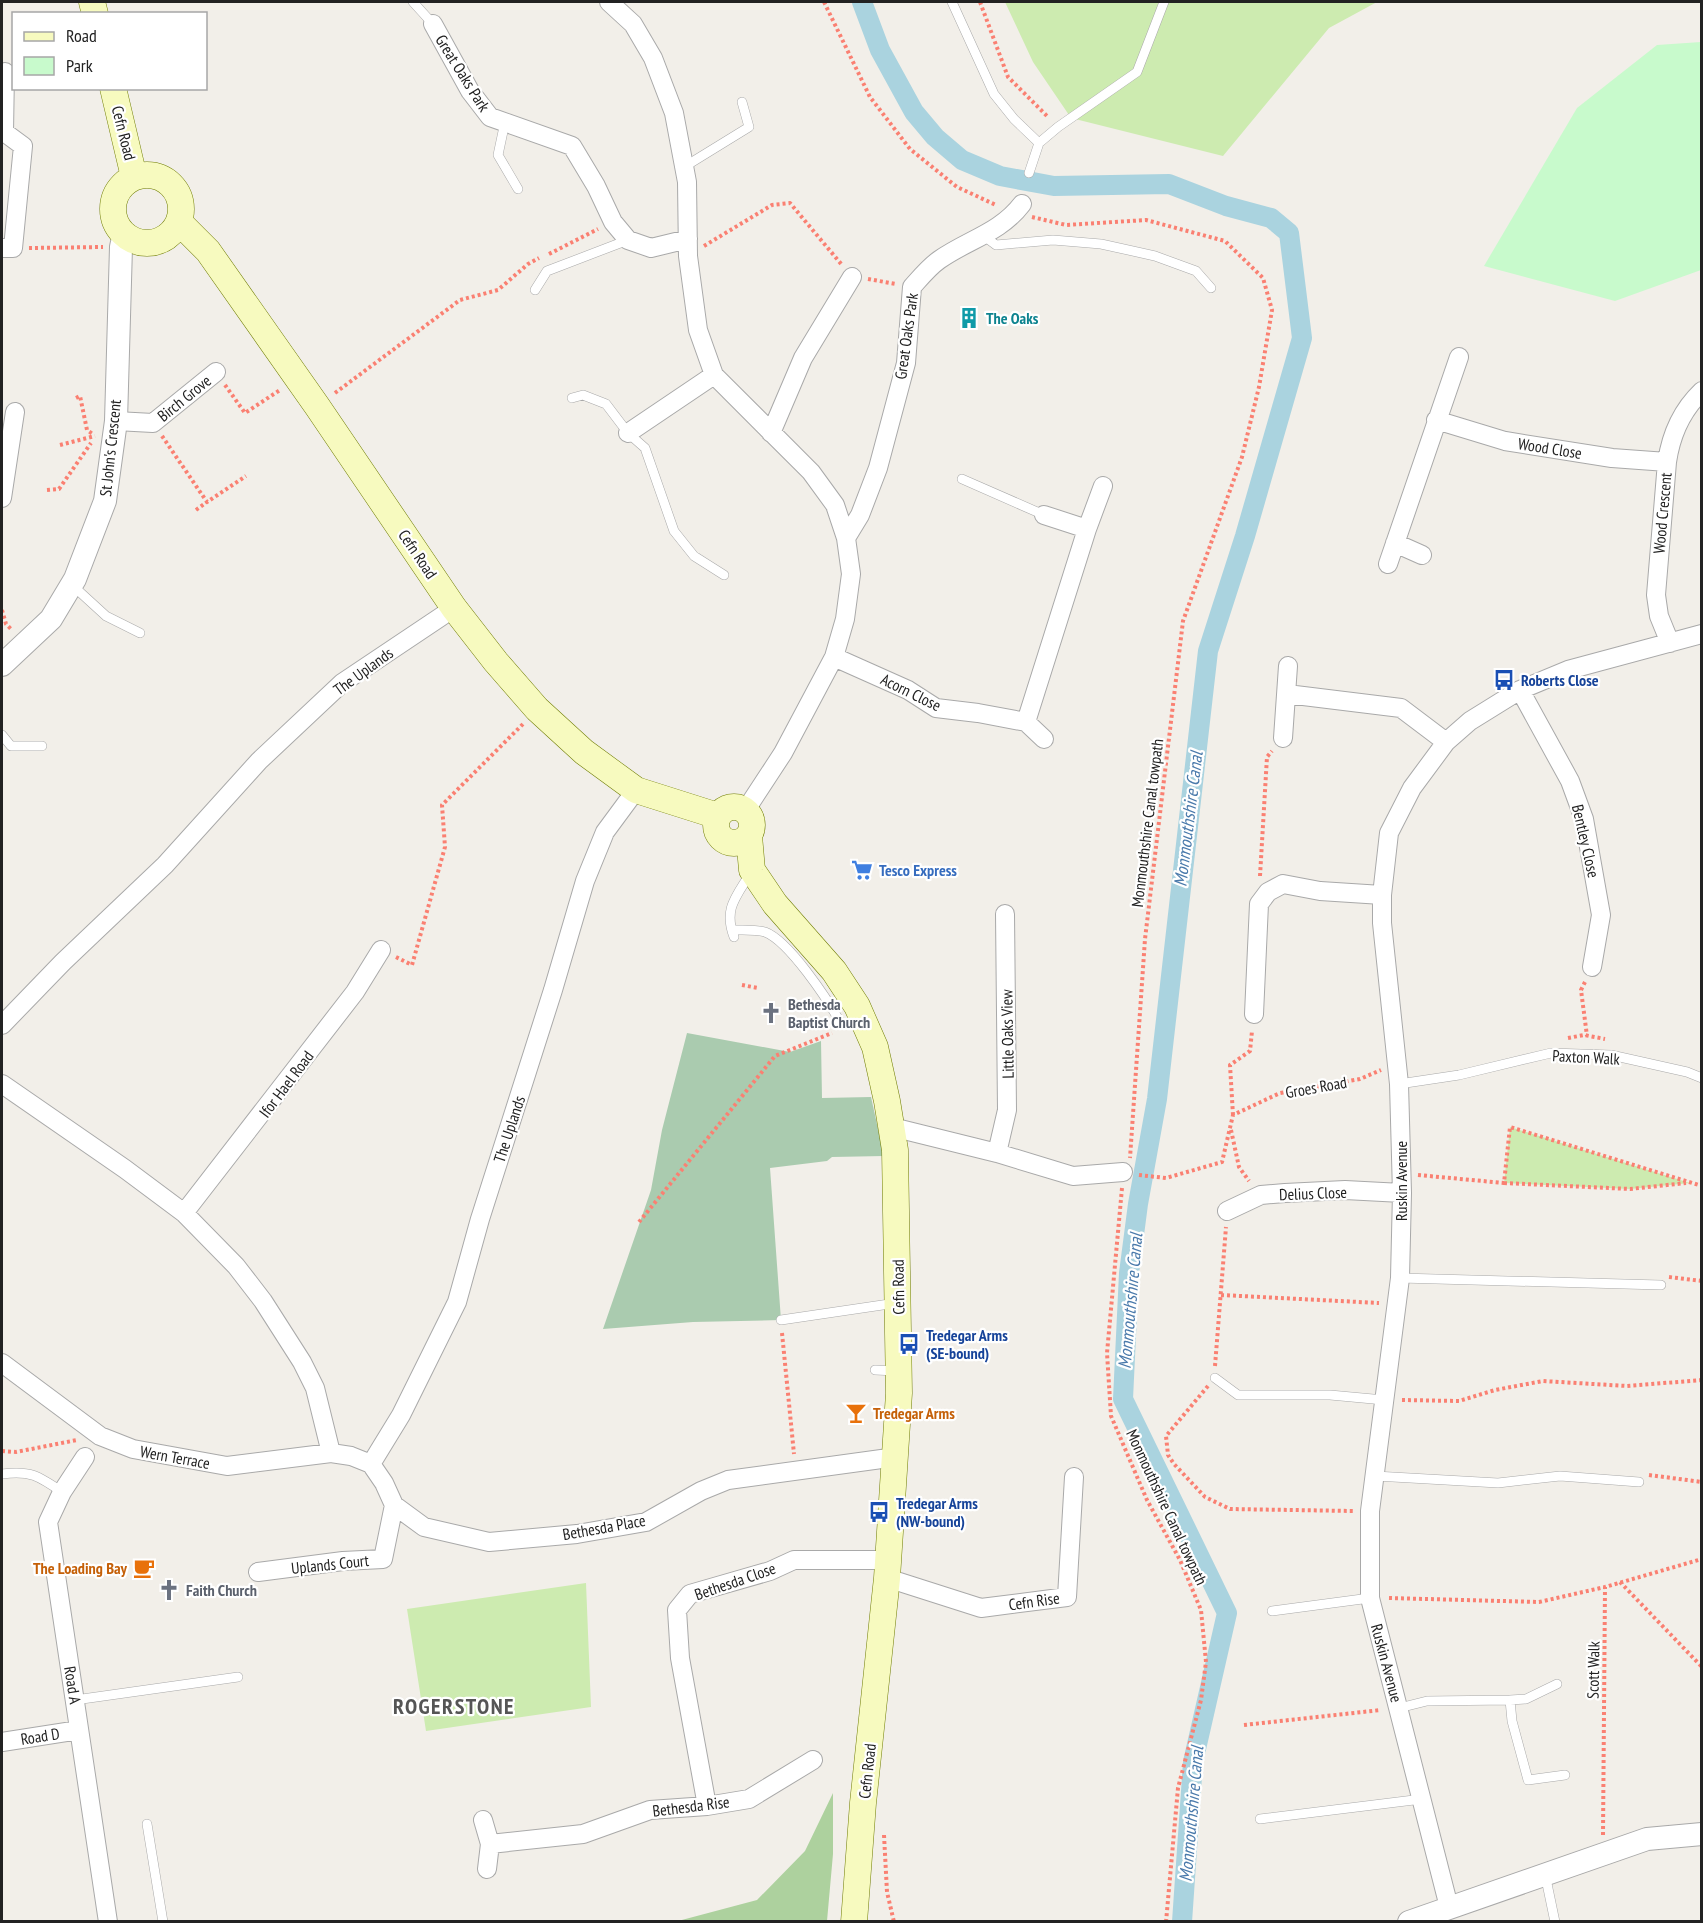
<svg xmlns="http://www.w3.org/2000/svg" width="1703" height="1923" viewBox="0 0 1703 1923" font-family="'PT Sans Narrow',sans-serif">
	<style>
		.grass { fill: #cdebb0 }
		.forest { fill: #add19e }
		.cemetery { fill: #aacbaf }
		.park { fill: #c8facc }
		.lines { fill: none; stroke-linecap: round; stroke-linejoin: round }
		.canal { stroke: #aad3df; stroke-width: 20 }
		.service-casing { stroke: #a9a9a9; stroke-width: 10 }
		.minor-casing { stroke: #a9a9a9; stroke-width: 20 }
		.tertiary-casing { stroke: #a9a9a9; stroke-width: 24 }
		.secondary-casing { stroke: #707d05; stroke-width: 27 }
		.path { stroke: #fa8072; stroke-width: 4; stroke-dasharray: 3 3; stroke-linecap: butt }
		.service { stroke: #fff; stroke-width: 9 }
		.minor { stroke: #fff; stroke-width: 18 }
		.tertiary { stroke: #fff; stroke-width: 22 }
		.secondary { stroke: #f7fabf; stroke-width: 26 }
		.labels { text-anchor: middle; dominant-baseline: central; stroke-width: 4.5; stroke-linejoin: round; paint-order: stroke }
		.street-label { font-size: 16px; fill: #222; stroke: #fff }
		.culture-label { font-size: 16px; font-weight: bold; fill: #0d838f; stroke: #fff; text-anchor: start }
		.transit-label { font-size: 16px; font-weight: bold; fill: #164399; stroke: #fff; text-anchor: start }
		.shop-label { font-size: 16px; font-weight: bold; fill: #366cbe; stroke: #fff; text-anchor: start }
		.worship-label { font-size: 16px; font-weight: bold; fill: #5b616d; stroke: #fff; text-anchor: start }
		.food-label { font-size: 16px; font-weight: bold; fill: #c56008; stroke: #fff; text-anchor: start }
		.water-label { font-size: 18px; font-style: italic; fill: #4a7aab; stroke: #fff }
		.district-label { font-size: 22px; font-weight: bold; letter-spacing: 1.5px; fill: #555; stroke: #fff }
	</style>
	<rect width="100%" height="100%" fill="#f2efe9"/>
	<path class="grass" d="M1005 2H1377L1329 28 1223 156 1071 118 1033 62Z
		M1510 1127 1690 1183 1630 1189 1504 1183Z
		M586 1583 591 1707 426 1731 407 1609Z"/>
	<path class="forest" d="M833 1793V1854L827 1921H678L757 1900 805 1851Z"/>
	<path class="cemetery" d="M687 1033 790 1052 821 1041 822 1098 871 1097 884 1156 832 1157 827 1161 770 1168 781 1320 693 1322 603 1329 651 1190 662 1130Z"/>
	<path class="park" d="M1701 42V270L1615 301 1484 266 1577 108 1657 45Z"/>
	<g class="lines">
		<path class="canal" d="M862 2 880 50 914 112 935 137 962 160 1000 176 1054 186 1169 184 1226 206 1271 218 1289 233 1302 338 1245 536 1208 651 1157 1099 1138 1204 1129 1273 1123 1399 1227 1613 1193 1762 1182 1922"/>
		<defs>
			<path id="service" d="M413 2 433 24
				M952 2 994 94 1014 119 1039 143
				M505 122 498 155 518 189
				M684 167 749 127 742 102
				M1029 173 1039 143 1058 127 1137 72 1164 2
				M984 236 996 245 1053 240 1101 244 1155 256 1196 271 1211 288
				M535 290 547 271 628 240
				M572 398 583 395 606 404 628 433 645 448 674 531 694 556 724 575
				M962 479 1044 515
				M71 584 106 616 140 633
				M2 735 11 746H42
				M732 930C742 930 755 929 765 932 789 941 828 1000 840 1022
				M734 937C723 908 737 896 751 872
				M1399 1084 1459 1075 1551 1053 1611 1055 1687 1072 1702 1078
				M1400 1278 1661 1285
				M781 1320 896 1303
				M875 1370 897 1371
				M1215 1378 1238 1395H1330L1384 1400
				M2 1474C30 1470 39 1476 62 1492
				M1375 1476 1498 1483 1560 1476 1639 1482
				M1272 1611 1370 1598
				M75 1700 238 1677
				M1510 1700 1526 1699 1557 1684
				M1399 1708 1427 1701 1510 1700 1512 1721 1528 1780 1565 1775
				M1260 1819 1422 1799
				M147 1824 163 1922
				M1545 1874 1555 1922"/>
			<path id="minor" d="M609 2 633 24 653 58 674 113 687 182 688 256 698 330 714 375 811 472 835 505 846 538 851 574 845 619 834 657 783 753 745 811
				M433 24 470 91 490 117 572 146 596 186 613 222 628 240 651 248 688 239
				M2 248H13L23 146 4 132 5 72
				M1436 420 1505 441 1612 458 1667 462
				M116 421 153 423 216 372
				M628 433 714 375
				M771 433 803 358 852 277
				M2 498 15 412
				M1044 515 1087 529
				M846 538 860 515 878 468 906 363 912 287C920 278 929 267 939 260 967 240 1000 233 1022 204
				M1395 543 1422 555
				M1388 564 1459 357
				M1670 643 1659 616 1656 595 1667 462C1671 435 1682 410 1702 391
				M834 657 908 690 936 708 978 713 1026 722 1044 739
				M1520 690 1570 781 1584 819 1601 915 1592 967
				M1287 694 1401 708 1446 742
				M1026 722 1087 529 1103 486
				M1283 738 1288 666
				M1254 1014 1259 904 1268 892 1283 884 1320 891 1382 895
				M2 1025 63 962 165 865 259 761 342 683 454 608
				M2 1084 125 1169 184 1213 236 1266 263 1301 302 1362 315 1388 331 1453
				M892 1127 997 1153 1073 1176 1123 1172
				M997 1153 1007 1110 1005 914
				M1227 1211 1261 1195 1285 1193 1345 1190 1402 1193
				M184 1213 355 992 381 950
				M2 1363 100 1436 133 1449 227 1466 331 1453 351 1456 371 1464
				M85 1457 62 1492 48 1522 108 1922
				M371 1464 401 1415 457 1302 480 1219 553 990 585 881 605 832 636 790
				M371 1464 384 1483 394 1505 424 1527 489 1542 577 1534 646 1522 701 1491 728 1480 896 1457
				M258 1572 343 1561 383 1559 394 1505
				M887 1578 981 1608 1067 1597 1074 1477
				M2 1742 79 1730
				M707 1806 680 1658 677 1610 690 1594 770 1571 794 1560H888
				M483 1820 490 1844 487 1869
				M490 1844 583 1834 650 1810 707 1806 749 1799 813 1760
				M1449 1907 1370 1598V1511L1400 1278 1402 1193 1399 1084 1382 923V895L1389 833 1412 788 1446 742 1470 721 1520 690 1568 670 1702 634"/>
			<path id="tertiary" d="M2 665 51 619 75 579 105 501 116 421 121 247 124 233
				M1409 1922 1647 1839 1702 1834"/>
			<path id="secondary" d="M92 2 95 14
				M113 88 134 177
				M113 209a34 34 0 1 1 68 0a34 34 0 1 1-68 0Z
				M179 222 208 251 317 406 454 608 496 662 537 709 584 752 636 790 718 816
				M716 825a18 18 0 1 1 36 0a18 18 0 1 1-36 0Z
				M749 836 752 870 775 904 834 971 857 1006 875 1047 887 1101 895 1150 899 1393 887 1578 863 1803 854 1922"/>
		</defs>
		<use href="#service" class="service-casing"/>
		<use href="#minor" class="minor-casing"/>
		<use href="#tertiary" class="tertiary-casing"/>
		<use href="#secondary" class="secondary-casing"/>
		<path class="path" d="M824 2 870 97 910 149 957 187 996 205
			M980 2 1008 77 1049 118
			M1032 217 1066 225 1146 220 1225 241 1263 278 1272 310 1259 387 1242 457 1183 621 1145 939 1130 1158
			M704 246 772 205 790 203 842 265
			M29 248 103 247
			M549 254 598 229
			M868 279 896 284
			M225 385 245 413 280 390
			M335 393 460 300 498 290 528 264 539 258
			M76 398 80 396 87 430 94 435
			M162 436 207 502 246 476
			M60 445 95 436
			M47 490 59 489 91 443
			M196 510 207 502
			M2 610 6 624 12 630
			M1260 876 1267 757 1272 751
			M396 957 412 965 445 847 442 805 524 723
			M1585 982 1581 990 1587 1036
			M742 985 758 988
			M1568 1038 1584 1035 1605 1039
			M1233 1115 1230 1065 1250 1051 1252 1031
			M1231 1130 1239 1167 1249 1181
			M1139 1175 1166 1178 1222 1162 1233 1115 1280 1093 1360 1079 1381 1070
			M1418 1175 1504 1183 1510 1127 1702 1186
			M1504 1183 1630 1189 1686 1183
			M1122 1188 1107 1353 1111 1416 1147 1500 1180 1560 1201 1610 1206 1662 1201 1700 1178 1788 1166 1922
			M639 1222 775 1056 832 1033
			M1669 1277 1702 1281
			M1221 1295 1379 1303
			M782 1333 794 1454
			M1215 1366 1226 1227
			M1208 1386 1166 1436 1168 1455 1174 1464 1205 1497 1230 1509 1354 1511
			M1402 1400 1459 1401 1495 1390 1543 1381 1627 1386 1702 1380
			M2 1451 16 1452 77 1440
			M1649 1475 1702 1482
			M1620 1582 1702 1667
			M1389 1598 1539 1602 1605 1587
			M1244 1725 1381 1710
			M884 1835 887 1892 894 1922
			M1603 1835 1605 1587 1702 1559"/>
		<use href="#service" class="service"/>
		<use href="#minor" class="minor"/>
		<use href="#tertiary" class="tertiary"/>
		<use href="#secondary" class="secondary"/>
	</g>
	<defs>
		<symbol id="building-bare" viewBox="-9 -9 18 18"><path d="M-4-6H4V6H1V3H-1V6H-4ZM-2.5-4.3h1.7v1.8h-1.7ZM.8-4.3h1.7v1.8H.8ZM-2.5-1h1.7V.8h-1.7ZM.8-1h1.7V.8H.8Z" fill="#0f9aa8" stroke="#fff" stroke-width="2.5" paint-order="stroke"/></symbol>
		<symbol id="bus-bare" viewBox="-9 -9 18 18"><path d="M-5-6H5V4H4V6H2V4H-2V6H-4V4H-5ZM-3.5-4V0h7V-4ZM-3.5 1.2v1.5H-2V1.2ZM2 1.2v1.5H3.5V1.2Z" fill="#1a4fb4" stroke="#fff" stroke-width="2.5" paint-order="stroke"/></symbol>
		<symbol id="supermarket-bare" viewBox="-9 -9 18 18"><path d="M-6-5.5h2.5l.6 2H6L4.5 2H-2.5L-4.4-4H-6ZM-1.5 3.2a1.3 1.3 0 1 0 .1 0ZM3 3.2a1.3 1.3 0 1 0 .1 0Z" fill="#3f7fe0" stroke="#fff" stroke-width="2.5" paint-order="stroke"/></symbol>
		<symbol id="church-bare" viewBox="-9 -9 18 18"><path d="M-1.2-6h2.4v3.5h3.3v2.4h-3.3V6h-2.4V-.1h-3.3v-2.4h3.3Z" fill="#6b7280" stroke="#fff" stroke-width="2.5" paint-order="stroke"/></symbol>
		<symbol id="bar-bare" viewBox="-9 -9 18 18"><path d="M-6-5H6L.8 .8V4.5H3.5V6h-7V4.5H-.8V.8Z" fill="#e8710a" stroke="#fff" stroke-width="2.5" paint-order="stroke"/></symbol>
		<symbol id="cafe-bare" viewBox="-9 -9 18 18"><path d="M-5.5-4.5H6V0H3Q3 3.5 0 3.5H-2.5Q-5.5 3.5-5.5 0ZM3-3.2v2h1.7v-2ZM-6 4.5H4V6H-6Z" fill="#e8710a" stroke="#fff" stroke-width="2.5" paint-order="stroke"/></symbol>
	</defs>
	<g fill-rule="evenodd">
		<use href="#building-bare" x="954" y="303" width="30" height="30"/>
		<use href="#bus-bare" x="1489" y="665" width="30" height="30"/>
		<use href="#supermarket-bare" x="847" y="855" width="30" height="30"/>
		<use href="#church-bare" x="756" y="998" width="30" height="30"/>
		<use href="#bus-bare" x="894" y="1329" width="30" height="30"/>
		<use href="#bar-bare" x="841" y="1398" width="30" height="30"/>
		<use href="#bus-bare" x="864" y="1497" width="30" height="30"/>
		<use href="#cafe-bare" x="129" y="1553" width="30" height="30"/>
		<use href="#church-bare" x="154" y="1575" width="30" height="30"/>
	</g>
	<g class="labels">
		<g class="street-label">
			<text transform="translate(463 73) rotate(58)">Great Oaks Park</text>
			<text transform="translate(124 133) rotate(76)">Cefn Road</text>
			<text transform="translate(906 336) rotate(-82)">Great Oaks Park</text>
			<text transform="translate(184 398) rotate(-39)">Birch Grove</text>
			<text transform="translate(110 448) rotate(-84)">St John's Crescent</text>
			<text transform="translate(1550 448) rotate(9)">Wood Close</text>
			<text transform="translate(1662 513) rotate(-85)">Wood Crescent</text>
			<text transform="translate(418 554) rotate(56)">Cefn Road</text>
			<text transform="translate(363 671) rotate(-36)">The Uplands</text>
			<text transform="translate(911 692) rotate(26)">Acorn Close</text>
			<text transform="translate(1147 823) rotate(-83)">Monmouthshire Canal towpath</text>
			<text transform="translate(1586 841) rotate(77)">Bentley Close</text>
			<text transform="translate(1007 1034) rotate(-91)">Little Oaks View</text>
			<text transform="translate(1586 1057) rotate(3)">Paxton Walk</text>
			<text transform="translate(286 1084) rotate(-53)">Ifor Hael Road</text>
			<text transform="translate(1316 1087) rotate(-10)">Groes Road</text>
			<text transform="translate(509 1129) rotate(-72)">The Uplands</text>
			<text transform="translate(1401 1181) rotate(-90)">Ruskin Avenue</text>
			<text transform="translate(1313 1193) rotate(-2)">Delius Close</text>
			<text transform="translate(898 1287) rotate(-91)">Cefn Road</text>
			<text transform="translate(175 1457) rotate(10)">Wern Terrace</text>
			<text transform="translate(1167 1507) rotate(65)">Monmouthshire Canal towpath</text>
			<text transform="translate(604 1527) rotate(-10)">Bethesda Place</text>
			<text transform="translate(330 1564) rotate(-6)">Uplands Court</text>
			<text transform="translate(735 1581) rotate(-19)">Bethesda Close</text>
			<text transform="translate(1034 1601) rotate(-8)">Cefn Rise</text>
			<text transform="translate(1387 1663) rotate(75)">Ruskin Avenue</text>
			<text transform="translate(1593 1670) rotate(-89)">Scott Walk</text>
			<text transform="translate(73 1685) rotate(81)">Road A</text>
			<text transform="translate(40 1736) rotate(-9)">Road D</text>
			<text transform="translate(867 1771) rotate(-84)">Cefn Road</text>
			<text transform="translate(691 1806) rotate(-7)">Bethesda Rise</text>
		</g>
		<g class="culture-label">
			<text x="986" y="318">The Oaks</text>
		</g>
		<g class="transit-label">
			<text x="1521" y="680">Roberts Close</text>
			<text x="926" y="1335">Tredegar Arms<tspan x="926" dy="18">(SE-bound)</tspan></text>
			<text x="896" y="1503">Tredegar Arms<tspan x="896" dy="18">(NW-bound)</tspan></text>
		</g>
		<g class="shop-label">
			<text x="879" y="870">Tesco Express</text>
		</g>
		<g class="worship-label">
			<text x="788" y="1004">Bethesda<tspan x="788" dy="18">Baptist Church</tspan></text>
			<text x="186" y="1590">Faith Church</text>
		</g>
		<g class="food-label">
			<text x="873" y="1413">Tredegar Arms</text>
			<text x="127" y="1568" text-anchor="end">The Loading Bay</text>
		</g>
		<g class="water-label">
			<text transform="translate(1188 819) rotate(-83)">Monmouthshire Canal</text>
			<text transform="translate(1130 1301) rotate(-85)">Monmouthshire Canal</text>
			<text transform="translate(1191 1814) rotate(-85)">Monmouthshire Canal</text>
		</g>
		<g class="district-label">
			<text x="454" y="1706">ROGERSTONE</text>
		</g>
	</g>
	<rect width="1703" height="1923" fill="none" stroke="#222222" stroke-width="6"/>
	<rect x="12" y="12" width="195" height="78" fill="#ffffff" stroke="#a7a7a7" stroke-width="1.5"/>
	<rect x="24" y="32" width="30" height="9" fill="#f7fabf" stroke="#a7a7a7" stroke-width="1.5"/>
	<text x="66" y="42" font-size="18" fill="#222222">Road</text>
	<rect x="24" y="57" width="30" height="18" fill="#c8facc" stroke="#a7a7a7" stroke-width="1.5"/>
	<text x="66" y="72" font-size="18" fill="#222222">Park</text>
</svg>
